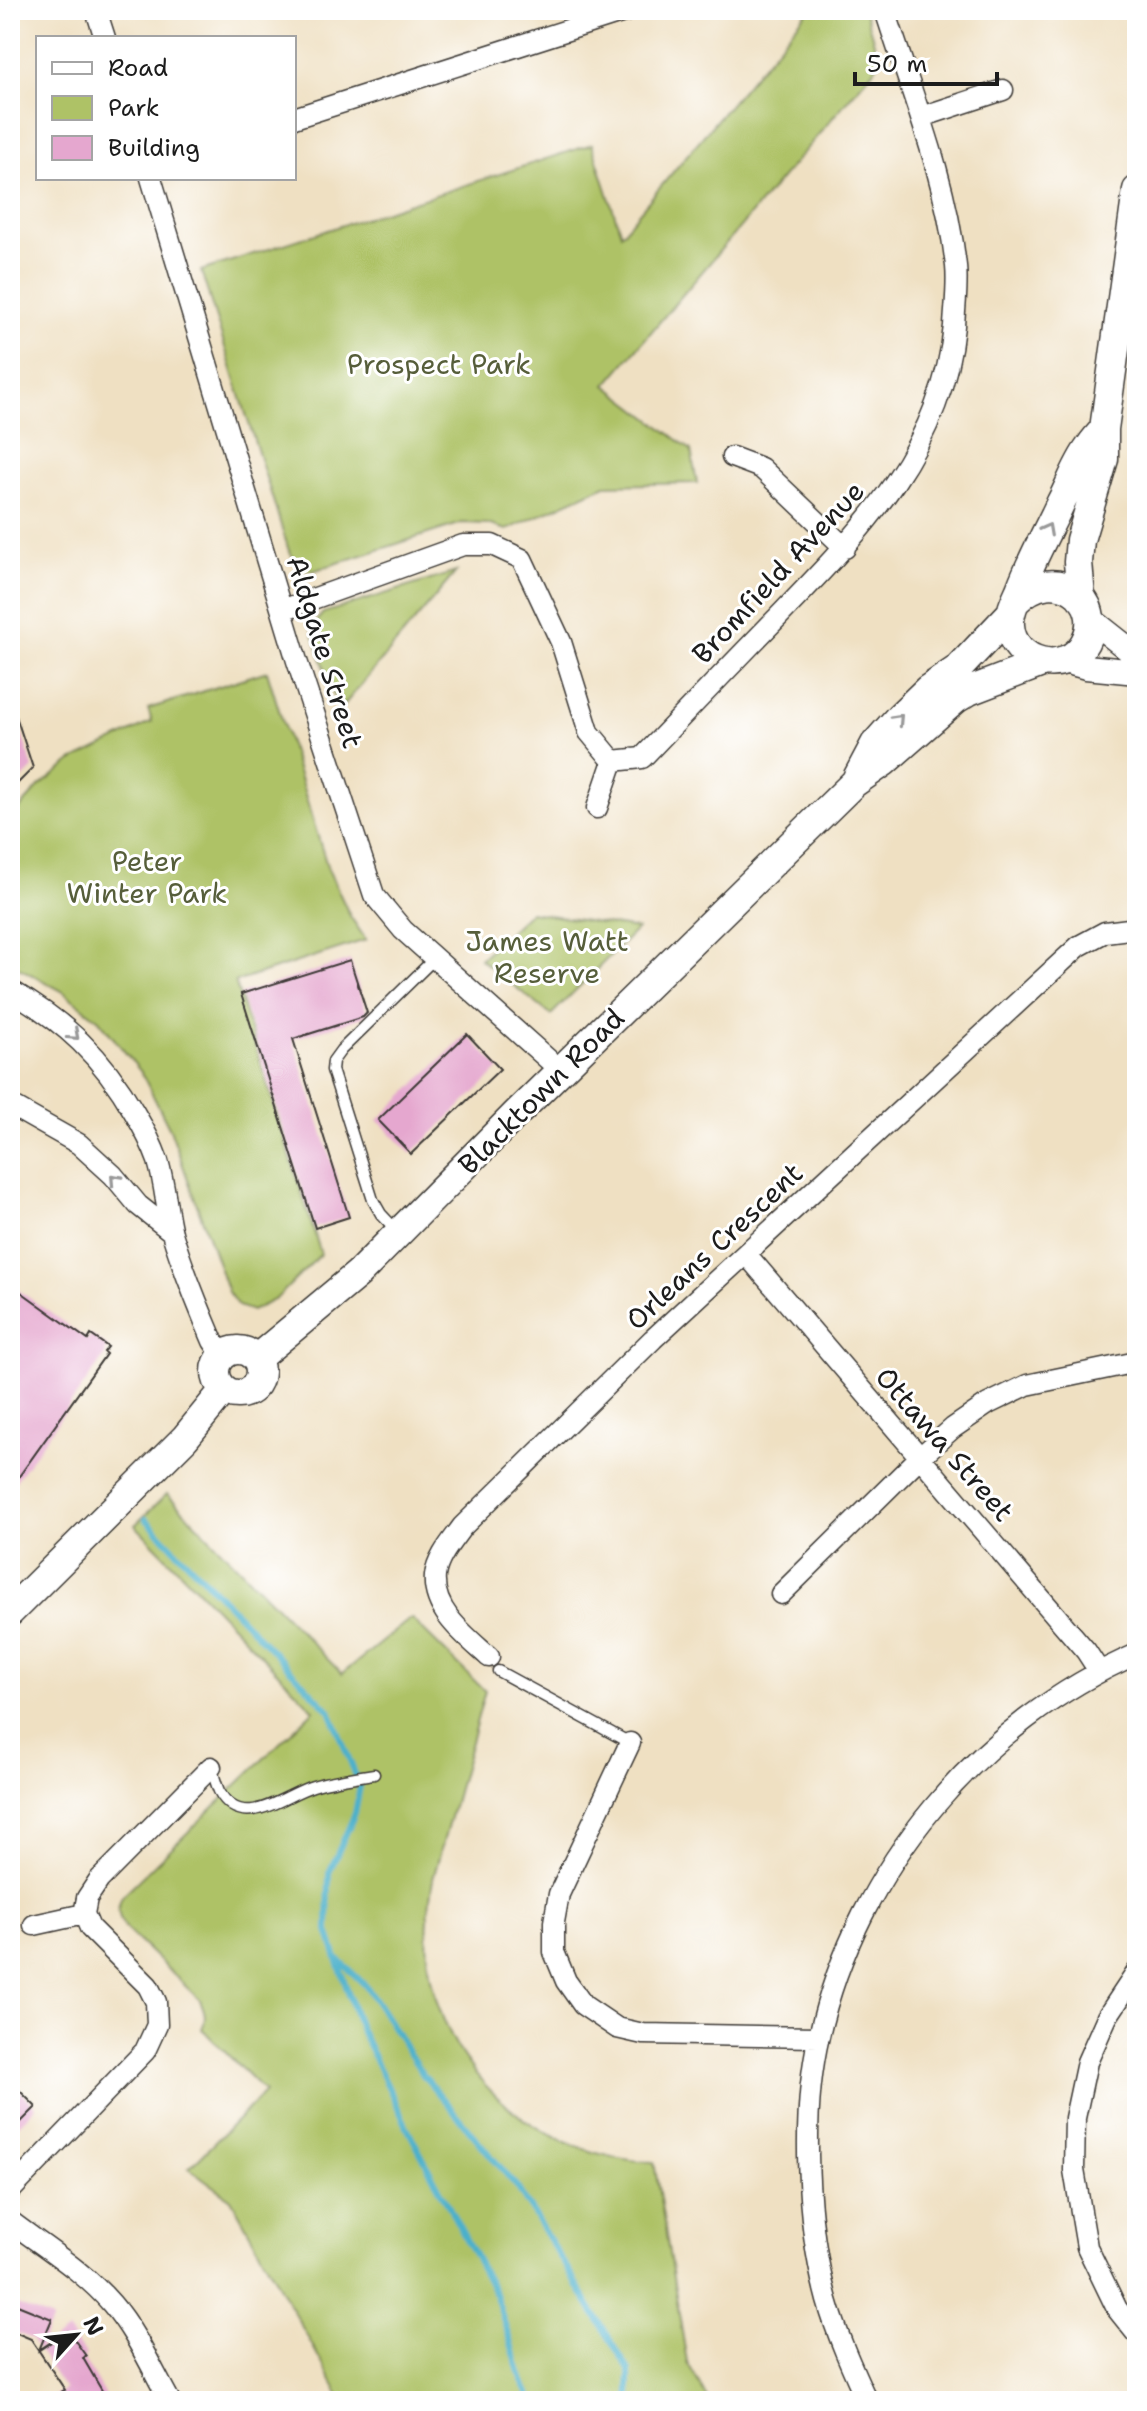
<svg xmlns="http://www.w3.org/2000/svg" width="1147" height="2411" viewBox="0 0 1147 2411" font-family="'Shantell Sans',sans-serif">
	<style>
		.green { fill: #aec266; stroke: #656f41; stroke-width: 2 }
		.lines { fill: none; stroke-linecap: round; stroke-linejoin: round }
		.stream { stroke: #4cb0cb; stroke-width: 6 }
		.building { fill: #e5a7cf }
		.service-casing { stroke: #3c3935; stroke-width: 13 }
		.minor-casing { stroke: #3c3935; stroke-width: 23 }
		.tertiary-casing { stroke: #3c3935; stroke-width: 27 }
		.secondary-casing { stroke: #3c3935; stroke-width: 31 }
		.service { stroke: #fff; stroke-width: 10 }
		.minor { stroke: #fff; stroke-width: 20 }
		.tertiary { stroke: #fff; stroke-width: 24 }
		.secondary { stroke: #fff; stroke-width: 28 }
		.oneway { stroke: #999 }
		.labels { text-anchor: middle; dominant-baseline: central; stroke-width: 6; stroke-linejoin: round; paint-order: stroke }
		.park-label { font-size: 28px; fill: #565e3a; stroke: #fff }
		.street-label { font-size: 28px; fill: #1c1c1c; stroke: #fff }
	</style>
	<rect width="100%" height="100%" fill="#fff"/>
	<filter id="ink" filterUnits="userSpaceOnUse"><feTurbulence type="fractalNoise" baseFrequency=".0125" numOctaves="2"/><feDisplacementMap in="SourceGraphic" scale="16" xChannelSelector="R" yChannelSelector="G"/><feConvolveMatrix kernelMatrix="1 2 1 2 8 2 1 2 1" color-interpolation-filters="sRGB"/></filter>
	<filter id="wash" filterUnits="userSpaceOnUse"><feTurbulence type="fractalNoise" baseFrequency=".006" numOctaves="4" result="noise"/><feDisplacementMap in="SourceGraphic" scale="32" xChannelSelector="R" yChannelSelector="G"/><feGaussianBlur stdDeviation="1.8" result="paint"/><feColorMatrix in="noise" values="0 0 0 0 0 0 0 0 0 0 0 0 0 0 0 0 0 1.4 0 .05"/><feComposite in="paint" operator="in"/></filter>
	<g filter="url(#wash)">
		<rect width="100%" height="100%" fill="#efe0c2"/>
		<path class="green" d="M809 10H864L880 62 606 385 691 450 697 483 605 485 507 530 487 524 462 523 313 571 301 568 289 551 201 271 592 144 621 234Z
			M456 572 339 711 311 627 323 613Z
			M267 671 328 869 350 916 366 940 235 982 321 1254 276 1299 252 1311 238 1306 228 1292 170 1129 141 1072 99 1020 62 991 10 963V819L40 786 72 761 152 722 148 709Z
			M530 912 637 929 551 1015 480 959Z
			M167 1494 342 1674 411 1618 485 1691 433 1879C427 1913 424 1949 432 1983 456 2088 549 2158 654 2162L687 2362 709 2401H343L231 2199 189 2168 265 2092 202 2029C207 2018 205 2011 200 2000L125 1928C118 1917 116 1908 122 1896L314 1710 135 1525Z"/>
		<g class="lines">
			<path class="stream" d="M146 1519 330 1711 360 1786 355 1813 329 1873 328 1931 359 2026 412 2137 496 2296 524 2385 532 2401
				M338 1959 367 1987 423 2075 517 2187 629 2370V2401"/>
		</g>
		<g id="blocks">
			<path class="building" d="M10 707H13L33 768 10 791Z
				M350 960 367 1013 363 1017 293 1039 349 1217 315 1228 241 994Z
				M467 1034 500 1069 411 1154 378 1120Z
				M10 1284 88 1340 91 1335 108 1347 104 1352 106 1354 10 1489Z
				M10 2081 36 2107 10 2133Z
				M10 2302 52 2319 39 2350 68 2331 86 2356 83 2358 108 2401H44L65 2390 31 2339 10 2330Z"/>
		</g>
	</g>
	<g filter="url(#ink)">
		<use href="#blocks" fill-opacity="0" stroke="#3c3935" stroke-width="2"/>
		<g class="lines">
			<defs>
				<path id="service" d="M398 1232 381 1214 373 1200 332 1070 333 1061 341 1050 434 959
					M498 1671 630 1743
					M211 1768C214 1775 216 1784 219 1791 242 1833 283 1795 313 1786 333 1780 354 1777 374 1774"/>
				<path id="minor" d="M96 10 105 38
					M921 117 1003 90
					M294 118 630 10
					M151 178 297 661 374 895 403 930 560 1070
					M732 457 761 468 845 548
					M282 610 463 545H492L522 559 561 642 589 732 613 761
					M613 761 642 758C687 711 731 665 776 619 859 533 942 451 954 326 955 306 958 286 956 266 946 177 912 95 885 10
					M597 808 613 761
					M10 990C65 1022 102 1056 134 1112 143 1127 152 1144 158 1161 165 1184 166 1209 172 1233 183 1269 198 1306 213 1341L223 1356
					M10 1105 79 1144 113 1175 138 1205 172 1232
					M746 1254 1086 1651 1099 1671
					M781 1594 919 1458 953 1428 988 1404 1027 1385 1137 1362
					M489 1657C466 1636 432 1611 435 1576 437 1558 452 1541 462 1527L653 1339 1079 946 1105 932 1137 928
					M630 1743 559 1894 554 1922V1952L566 1981 583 2005 617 2028 643 2034 818 2037
					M34 1925 84 1914
					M1137 1972 1107 2017 1087 2062 1075 2118 1074 2170 1087 2247 1117 2309 1137 2334
					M10 2191 145 2051 157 2025 156 2002 148 1986 90 1928 84 1914 87 1898 99 1880 211 1767
					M10 2221C44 2247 84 2271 112 2304 136 2332 152 2369 170 2401
					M867 2401C852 2368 837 2335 827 2300 806 2223 801 2113 819 2036 857 1868 980 1722 1137 1654"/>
				<path id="tertiary" d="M1089 618 1137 656
					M1064 661 1086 667 1137 672"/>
				<path id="secondary" d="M1081 598 1078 562 1080 540 1104 459V429L1137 190
					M1016 601C1055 561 1107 600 1085 642 1067 677 1012 664 1010 625 1009 613 1015 601 1020 590 1031 560 1047 532 1061 502 1070 485 1077 464 1089 448 1093 441 1099 435 1104 429
					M857 778 875 744 899 717 928 689 959 668 1011 613
					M216 1372a22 22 0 1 1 44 0a22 22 0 1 1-44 0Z
					M256 1359 358 1274 516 1114 854 783 884 762 956 699 969 691 1042 663
					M10 1612 185 1438 224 1390"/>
			</defs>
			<use href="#service" class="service-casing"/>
			<use href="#minor" class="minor-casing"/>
			<use href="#tertiary" class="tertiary-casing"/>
			<use href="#secondary" class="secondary-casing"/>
			<use href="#service" class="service"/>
			<use href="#minor" class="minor"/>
			<use href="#tertiary" class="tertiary"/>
			<use href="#secondary" class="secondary"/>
		</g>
		<defs><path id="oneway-chevron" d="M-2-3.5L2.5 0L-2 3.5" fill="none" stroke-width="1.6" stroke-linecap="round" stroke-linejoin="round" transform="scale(2)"/></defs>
		<g class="oneway">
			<use href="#oneway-chevron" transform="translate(1047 529) rotate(-62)"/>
			<use href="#oneway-chevron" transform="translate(898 719) rotate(-47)"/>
			<use href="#oneway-chevron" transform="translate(74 1035) rotate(42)"/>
			<use href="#oneway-chevron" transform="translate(115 1179) rotate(-133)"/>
		</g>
	</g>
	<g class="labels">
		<g class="park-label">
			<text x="439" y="364">Prospect Park</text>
			<text x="147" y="861">Peter<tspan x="147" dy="32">Winter Park</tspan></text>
			<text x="547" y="941">James Watt<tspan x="547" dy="32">Reserve</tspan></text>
		</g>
		<g class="street-label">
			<text transform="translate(778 572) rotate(-47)">Bromfield Avenue</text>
			<text transform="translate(325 652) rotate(73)">Aldgate Street</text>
			<text transform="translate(541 1091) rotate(-45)">Blacktown Road</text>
			<text transform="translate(714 1246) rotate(-43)">Orleans Crescent</text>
			<text transform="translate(945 1444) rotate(49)">Ottawa Street</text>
		</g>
	</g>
	<rect width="1147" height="2411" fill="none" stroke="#fff" stroke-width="40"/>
	<rect x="36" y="36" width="260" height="144" fill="#ffffff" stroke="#a4a4a4" stroke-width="2"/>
	<rect x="52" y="62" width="40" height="12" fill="#ffffff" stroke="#a4a4a4" stroke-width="2"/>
	<text x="108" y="76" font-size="24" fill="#1c1c1c">Road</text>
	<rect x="52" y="96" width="40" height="24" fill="#aec266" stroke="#a4a4a4" stroke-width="2"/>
	<text x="108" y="116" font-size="24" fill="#1c1c1c">Park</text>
	<rect x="52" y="136" width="40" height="24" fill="#e5a7cf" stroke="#a4a4a4" stroke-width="2"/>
	<text x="108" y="156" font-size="24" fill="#1c1c1c">Building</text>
	<g transform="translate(76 2335) rotate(63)" stroke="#ffffff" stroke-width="6" paint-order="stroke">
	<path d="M0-6L14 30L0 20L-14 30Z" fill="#1c1c1c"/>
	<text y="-12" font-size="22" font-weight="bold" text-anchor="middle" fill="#1c1c1c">N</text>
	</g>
	<path d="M855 72v12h142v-12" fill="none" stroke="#1c1c1c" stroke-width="4"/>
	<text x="867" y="72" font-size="24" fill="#1c1c1c" stroke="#ffffff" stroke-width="6" paint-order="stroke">50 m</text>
</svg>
